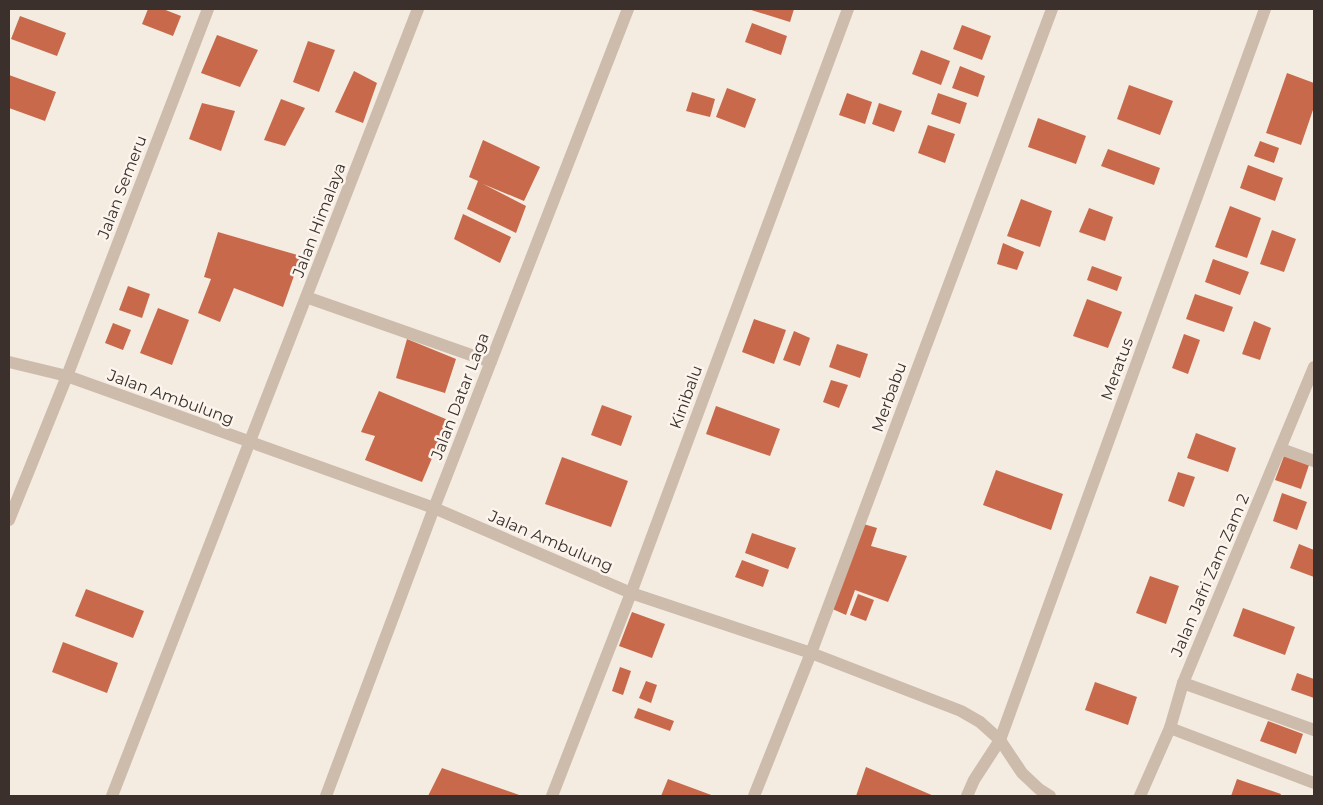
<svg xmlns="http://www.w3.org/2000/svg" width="1323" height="805" viewBox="0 0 1323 805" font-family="Montserrat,sans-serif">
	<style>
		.building { fill: #c8694b }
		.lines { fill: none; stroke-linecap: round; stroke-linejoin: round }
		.minor { stroke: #cdbbac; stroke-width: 12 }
		.tertiary { stroke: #cdbbac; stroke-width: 12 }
		.labels { text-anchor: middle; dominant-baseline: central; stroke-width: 5; stroke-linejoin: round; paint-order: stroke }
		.street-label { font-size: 16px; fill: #3b302b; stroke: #fbf5ee }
	</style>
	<rect width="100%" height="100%" fill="#f4ebe1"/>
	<path class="building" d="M148 9H163L181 16 173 36 142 24Z
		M748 9H794L790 22Z
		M20 16 66 33 57 56 11 39Z
		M752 23 787 36 781 55 745 42Z
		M962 25 991 36 982 60 953 49Z
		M217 35 258 50 240 87 201 73Z
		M308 41 335 50 319 92 293 82Z
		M921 50 950 61 941 85 912 74Z
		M960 66 985 76 978 97 952 88Z
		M354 71 377 83 363 123 335 112Z
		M1287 73 1314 83V107L1301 145 1266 133Z
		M9 75 56 92 45 121 9 108Z
		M1129 85 1173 101 1160 135 1117 119Z
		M727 88 756 99 745 128 716 117Z
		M692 92 715 99 710 117 686 111Z
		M847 93 872 102 865 124 839 115Z
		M938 93 967 103 960 124 931 114Z
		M281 99 305 108 285 146 264 140Z
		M202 103 235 111 221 151 189 139Z
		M879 103 902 111 894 132 872 124Z
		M1038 118 1086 136 1076 164 1028 147Z
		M928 125 955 134 945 163 918 153Z
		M483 140 540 167 524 201 483 184 526 206 516 233 467 209 478 181 469 177Z
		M1260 141 1279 148 1274 163 1254 156Z
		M1108 149 1160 168 1154 185 1101 166Z
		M1248 165 1283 178 1275 201 1240 188Z
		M1021 199 1052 211 1040 247 1007 236Z
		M1230 206 1261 218 1247 258 1215 247Z
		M1089 208 1113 217 1105 241 1079 232Z
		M463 214 511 237 500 263 454 239Z
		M1272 230 1296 239 1284 272 1260 264Z
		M218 232 301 256 283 307 234 288 220 322 198 313 211 279 204 277Z
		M1003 243 1024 252 1017 270 997 264Z
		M1213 259 1249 272 1240 295 1205 282Z
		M1092 266 1122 277 1117 291 1087 280Z
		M128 286 150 294 142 318 119 310Z
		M1195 294 1233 307 1224 332 1186 319Z
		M1087 299 1122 312 1108 348 1073 336Z
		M158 308 189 320 172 365 140 353Z
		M754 319 786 330 774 364 742 352Z
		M1254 321 1271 328 1260 360 1242 354Z
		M113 323 131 330 123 350 105 343Z
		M794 331 810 338 800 366 783 360Z
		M1184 334 1200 340 1188 374 1172 368Z
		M407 339 456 359 445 393 396 378Z
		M837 344 868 354 860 378 829 367Z
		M831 380 848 385 839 408 823 402Z
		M379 391 448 420 422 482 365 460 375 436 361 432Z
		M602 405 632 416 621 446 591 435Z
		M716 406 780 429 770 456 706 434Z
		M1196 433 1236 448 1228 472 1187 458Z
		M1284 456 1309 465 1301 489 1275 480Z
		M562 457 628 481 611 527 545 504Z
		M996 470 1063 494 1051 530 983 505Z
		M1178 472 1195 477 1184 507 1168 501Z
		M1282 493 1307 502 1297 530 1273 521Z
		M860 523 877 528 871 546 907 556 888 602 855 590 846 615 828 607Z
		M752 533 796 548 788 569 745 553Z
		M1299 544 1314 550V577L1290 568Z
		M742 560 769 570 763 587 735 577Z
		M1150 576 1179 586 1166 624 1136 613Z
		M86 589 144 611 133 638 75 616Z
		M858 594 874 600 866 621 850 615Z
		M1243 608 1295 627 1285 655 1233 636Z
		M632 612 665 624 652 658 619 646Z
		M63 642 118 663 107 693 52 672Z
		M620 667 631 671 623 695 612 691Z
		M1297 673 1314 679V698L1291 690Z
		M646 681 657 685 651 703 639 698Z
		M1095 682 1137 697 1128 725 1085 710Z
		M638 708 674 721 670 731 634 718Z
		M1268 721 1303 734 1296 754 1260 741Z
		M866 767 934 796H856Z
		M442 768 522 796H428Z
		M668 779 714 796H661Z
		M1237 779 1281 794 1280 796H1231Z"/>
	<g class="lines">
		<path class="minor" d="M306 297 491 362
			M1281 449 1314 461
			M9 520 67 376 208 9
			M1183 683 1314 730
			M1170 728 1314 783
			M112 796 418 9
			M326 796 434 508 628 9
			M552 796 631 593 848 9
			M754 796 811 653 1052 9
			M967 796 974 780 1000 740 1265 9"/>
		<path class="tertiary" d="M9 362 67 376 434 508 631 593 811 653 961 711 980 722 1000 740 1022 773 1039 789 1050 796
			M1140 796 1170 728 1183 683 1314 367"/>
	</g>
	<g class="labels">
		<g class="street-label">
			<text transform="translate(122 187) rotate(-69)">Jalan Semeru</text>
			<text transform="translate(319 220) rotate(-69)">Jalan Himalaya</text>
			<text transform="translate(1117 369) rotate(-70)">Meratus</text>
			<text transform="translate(460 396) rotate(-69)">Jalan Datar Laga</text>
			<text transform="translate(171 397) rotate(20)">Jalan Ambulung</text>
			<text transform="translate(686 397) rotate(-70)">Kinibalu</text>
			<text transform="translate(889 397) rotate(-70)">Merbabu</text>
			<text transform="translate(551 541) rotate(23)">Jalan Ambulung</text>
			<text transform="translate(1210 575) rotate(-67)">Jalan Jafri Zam Zam 2</text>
		</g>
	</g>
	<rect width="1323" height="805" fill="none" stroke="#3b302b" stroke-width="20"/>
</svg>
